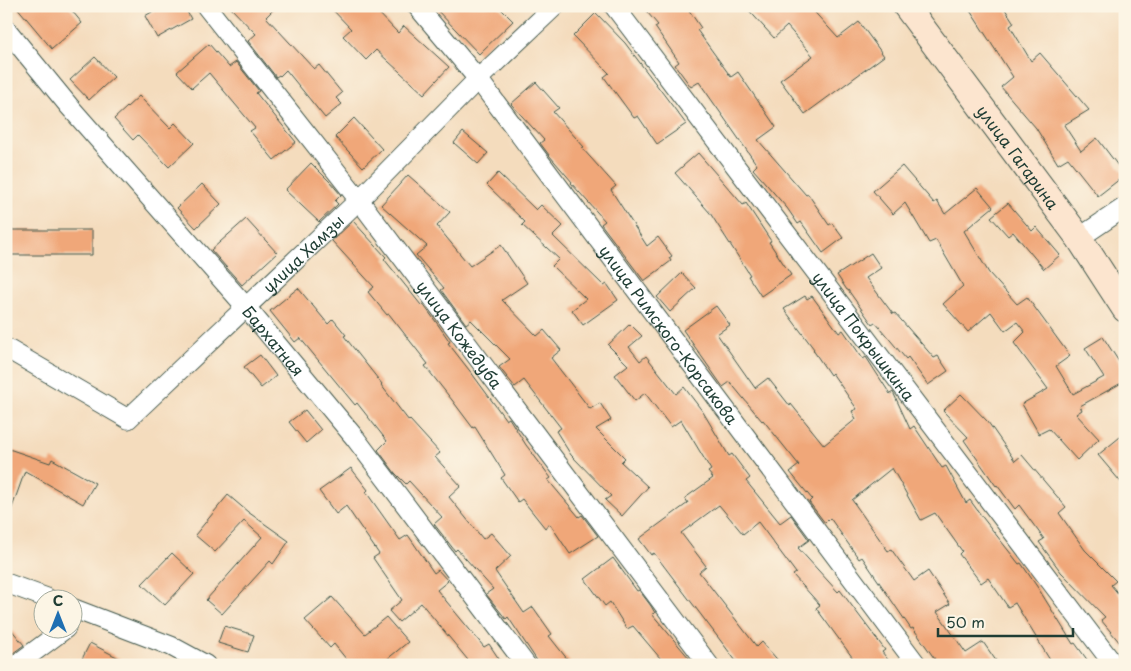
<svg xmlns="http://www.w3.org/2000/svg" width="1131" height="671" viewBox="0 0 1131 671" font-family="'Playpen Sans',sans-serif">
	<style>
		.building { fill: #f0a779 }
		.lines { fill: none; stroke-linecap: round; stroke-linejoin: round }
		.street-casing { stroke: #3f5549; stroke-width: 21 }
		.secondary-casing { stroke: #3f5549; stroke-width: 28 }
		.street { stroke: #fff; stroke-width: 19 }
		.secondary { stroke: #fce5cf; stroke-width: 26 }
		.labels { text-anchor: middle; dominant-baseline: central; stroke-width: 5; stroke-linejoin: round; paint-order: stroke }
		.street-label { font-size: 16px; fill: #1f3d34; stroke: #fcf5e5 }
	</style>
	<rect width="100%" height="100%" fill="#fcf5e5"/>
	<filter id="ink" filterUnits="userSpaceOnUse"><feTurbulence type="fractalNoise" baseFrequency=".02" numOctaves="2"/><feDisplacementMap in="SourceGraphic" scale="10" xChannelSelector="R" yChannelSelector="G"/><feConvolveMatrix kernelMatrix="1 2 1 2 8 2 1 2 1" color-interpolation-filters="sRGB"/></filter>
	<filter id="wash" filterUnits="userSpaceOnUse"><feTurbulence type="fractalNoise" baseFrequency=".0096" numOctaves="4" result="noise"/><feDisplacementMap in="SourceGraphic" scale="20" xChannelSelector="R" yChannelSelector="G"/><feGaussianBlur stdDeviation="1.12" result="paint"/><feColorMatrix in="noise" values="0 0 0 0 0 0 0 0 0 0 0 0 0 0 0 0 0 1.4 0 .05"/><feComposite in="paint" operator="in"/></filter>
	<g filter="url(#wash)">
		<rect width="100%" height="100%" fill="#f4dcbd"/>
		<g id="blocks">
			<path class="building" d="M16 6H68L82 23 52 49Z
				M162 6H184L191 19 157 38 145 16Z
				M229 6H277L266 17 314 69 319 65 342 93 336 98 342 104 325 118 286 70 280 76 279 75 276 77 248 41 256 34Z
				M329 6H372L398 33 404 26 449 67 424 94 376 50 366 60 343 36 351 29Z
				M433 6H498L513 21 479 54Z
				M642 6H686L701 28 697 30 731 77 738 72 776 127 758 140 806 195 808 194 829 225 832 223 843 238 823 253 801 222 798 224 787 208 753 169 757 165 699 82 691 87 675 65 679 62 655 27 658 25Z
				M745 6H809L838 38 859 22 884 56 805 114 780 80 813 56 787 26 774 38Z
				M967 6H1003L1014 23 1010 26 1031 61 1040 53 1089 110 1064 125 1081 151 1097 138 1125 175 1098 196 1068 158 1058 164 1036 128 1001 87 1013 77Z
				M596 13 625 43 686 124 657 144 638 116 634 118 604 77 609 73 573 36Z
				M209 44 229 67 236 62 259 91 256 93 296 142 274 160 250 131 255 128 209 73 192 88 177 72Z
				M95 57 114 77 89 100 70 80Z
				M536 82 559 108 553 112 584 147 582 148 616 186 611 190 647 246 658 237 672 256 669 258 671 261 644 281 601 224 605 221 571 183 572 182 549 155 540 143 544 140 511 104Z
				M139 96 170 128 175 123 194 143 169 167 138 135 133 140 114 119Z
				M354 118 382 149 363 167 335 137Z
				M463 132 488 153 478 164 454 143Z
				M698 153 743 205 746 203 771 241 769 242 791 275 761 296 748 276 750 275 710 213 675 173Z
				M311 163 330 182 341 195 335 201 338 204 319 222 285 190Z
				M902 166 934 203 937 201 945 214 977 188 993 207 964 231 989 273 1017 304 1027 297 1070 356 1056 366 1073 394 1104 377 1085 348 1103 337 1125 371V381L1080 406 1082 410 1076 414 1099 439 1077 460 1049 429 1039 434 1022 404 1048 389 1014 343 1025 332 1017 322 1005 331 991 312 968 332 943 304 963 286 936 240 929 243 905 203 893 214 873 191Z
				M498 173 536 210 541 205 563 226 553 236 604 286 607 284 618 300 583 325 572 310 586 299 552 266 559 259 522 225 525 222 487 185Z
				M408 175 450 212 437 226 470 266 501 245 527 283 502 300 537 336 544 330 561 350 551 358 590 409 600 403 611 420 596 429 625 458 621 462 648 487 622 516 605 500 611 496 571 455 556 431 561 428 524 380 515 387 499 367 510 359 471 320 466 324 441 290 444 288 416 255 427 246 381 205Z
				M202 184 221 204 196 228 177 208Z
				M1008 203 1032 231 1036 227 1060 255 1044 269 1013 232 1008 236 991 217Z
				M246 219 277 253 242 285 211 250Z
				M353 221 386 257 384 259 421 305 423 304 439 326 450 342 448 343 473 375 506 420 509 418 526 445 551 478 548 480 579 517 582 515 598 536 570 554 550 524 545 528 522 499 518 502 501 478 505 475 475 427 473 428 452 400 425 366 428 364 389 314 387 315 368 292 374 287 332 241Z
				M6 230H92V255H6Z
				M871 253 881 268 866 278 893 314 895 313 934 358 938 356 948 371 928 385 908 357 906 359 875 322 872 324 848 290H847L837 275Z
				M682 273 696 288 670 312 657 297Z
				M298 288 328 324 333 319 346 335 344 336 382 384 381 385 409 421 410 420 440 453 435 457 461 486 449 497 483 539 491 533 511 556 495 571 524 613 533 607 552 634 549 636 572 665H540L508 617 506 619 486 594 493 589 457 549 455 551 434 524 442 517 409 481 406 484 395 473 378 450 387 441 357 403 355 405 300 338 295 342 270 311Z
				M805 296 807 299 812 296 839 333 843 330 863 359 866 357 890 394 893 392 910 429 914 426 942 468 946 466 966 503 970 500 983 518 1019 564 1021 563 1038 588 1073 644 1075 643 1091 665H1053L1015 603 1008 607 988 578 981 583 959 554 962 551 935 513 921 520 892 468 852 500 888 551 891 549 914 581 928 571 950 604 937 612 966 653 983 642 999 665H939L913 628 911 629 862 557 859 559 830 518 825 523 809 502 812 499 790 472 799 465 763 420 762 421 730 382 723 387 683 330 716 306 730 325 717 334 755 388 768 378 790 406 791 404 824 445 856 419 852 411 857 409 832 373 830 375 813 350 814 349 784 309Z
				M630 324 642 336 629 347 640 361 646 356 676 394 684 387 703 412 729 456 732 454 750 478 746 481 780 523 791 515 809 540 798 548 838 592 840 590 885 650 882 652 892 665H858L816 608 820 605 793 575 796 573 758 522 743 534 719 505 681 533 706 566 699 572 757 647 762 642 782 665H739L654 553 651 555 639 539 688 503 685 498 713 478 708 472 711 470 681 420 671 427 645 393 635 401 615 375 628 365 608 345Z
				M260 355 276 376 261 388 244 367Z
				M961 394 988 422 1015 461 1022 455 1066 507 1059 513 1085 550 1116 581 1111 585 1125 602V649L1101 620 1105 617 1061 572 1039 542 1044 539 1019 505 1015 509 997 485 996 486 964 440 968 437 943 411Z
				M305 410 321 430 306 443 289 422Z
				M1125 433V487L1098 455Z
				M6 448 50 463 52 459 95 483 83 504 25 471 8 519 6 518Z
				M351 468 368 490 366 492 400 540 408 535 434 573 438 570 448 581 437 590 484 647 489 644 503 665H472L421 603 399 622 389 611 402 600 373 558 379 554 346 506 336 514 319 491Z
				M228 495 248 512 289 541 273 564 270 561 222 614 206 600 262 537 244 521 215 552 195 535Z
				M172 553 194 574 165 605 142 584Z
				M613 558 637 591 639 590 651 606 655 613 652 614 695 665H666L633 626 627 629 610 602 605 606 585 579Z
				M332 597 365 634 386 617 408 642 380 665H351L334 644 330 648 305 620Z
				M6 623 24 645 9 656 6 660Z
				M224 626 254 635 248 652 218 643Z
				M90 643 132 665H79Z"/>
		</g>
	</g>
	<g filter="url(#ink)">
		<use href="#blocks" fill-opacity="0" stroke="#3f5549" stroke-width="1"/>
		<g class="lines">
			<defs>
				<g id="street">
					<path id="s1" d="M206 6 359 200 709 665"/>
					<path id="s2" d="M417 6 478 79 917 665"/>
					<path id="s3" d="M614 6 1114 665"/>
					<path id="s4" d="M6 29 69 106 246 307 355 438 526 665"/>
					<path d="M1079 238 1125 207"/>
					<path id="s5" d="M6 348 128 419 359 200 478 79 555 6"/>
					<path d="M6 583 47 598"/>
					<path d="M72 608 171 646 206 665"/>
					<path d="M16 665 66 628"/>
				</g>
				<g id="secondary">
					<path id="s6" d="M906 6 1079 238 1125 309"/>
				</g>
			</defs>
			<use href="#street" class="street-casing"/>
			<use href="#secondary" class="secondary-casing"/>
			<use href="#street" class="street"/>
			<use href="#secondary" class="secondary"/>
		</g>
	</g>
	<g class="labels">
		<g class="street-label">
			<text stroke="none"><textPath href="#s6" startOffset="188">улица Гагарина</textPath></text>
			<text stroke="none"><textPath href="#s5" startOffset="382">улица Хамзы</textPath></text>
			<text stroke="none"><textPath href="#s1" startOffset="415">улица Кожедуба</textPath></text>
			<text stroke="none"><textPath href="#s2" startOffset="414">улица Римского-Корсакова</textPath></text>
			<text stroke="none"><textPath href="#s3" startOffset="414">улица Покрышкина</textPath></text>
			<text stroke="none"><textPath href="#s4" startOffset="411">Бархатная</textPath></text>
		</g>
	</g>
	<rect width="1131" height="671" fill="none" stroke="#fcf5e5" stroke-width="25"/>
	<g transform="translate(58 614)"><circle r="24" fill="#fcf5e5" stroke="#a4ab9e"/>
	<path d="M0-4L9 19L0 12L-9 19Z" fill="#1f6fb2"/>
	<text y="-8" font-size="14" font-weight="bold" text-anchor="middle" fill="#1f3d34">С</text>
	</g>
	<path d="M938 628v8h135v-8" fill="none" stroke="#1f3d34" stroke-width="2.5"/>
	<text x="946" y="628" font-size="15" fill="#1f3d34" stroke="#fcf5e5" stroke-width="4" paint-order="stroke">50 m</text>
</svg>
